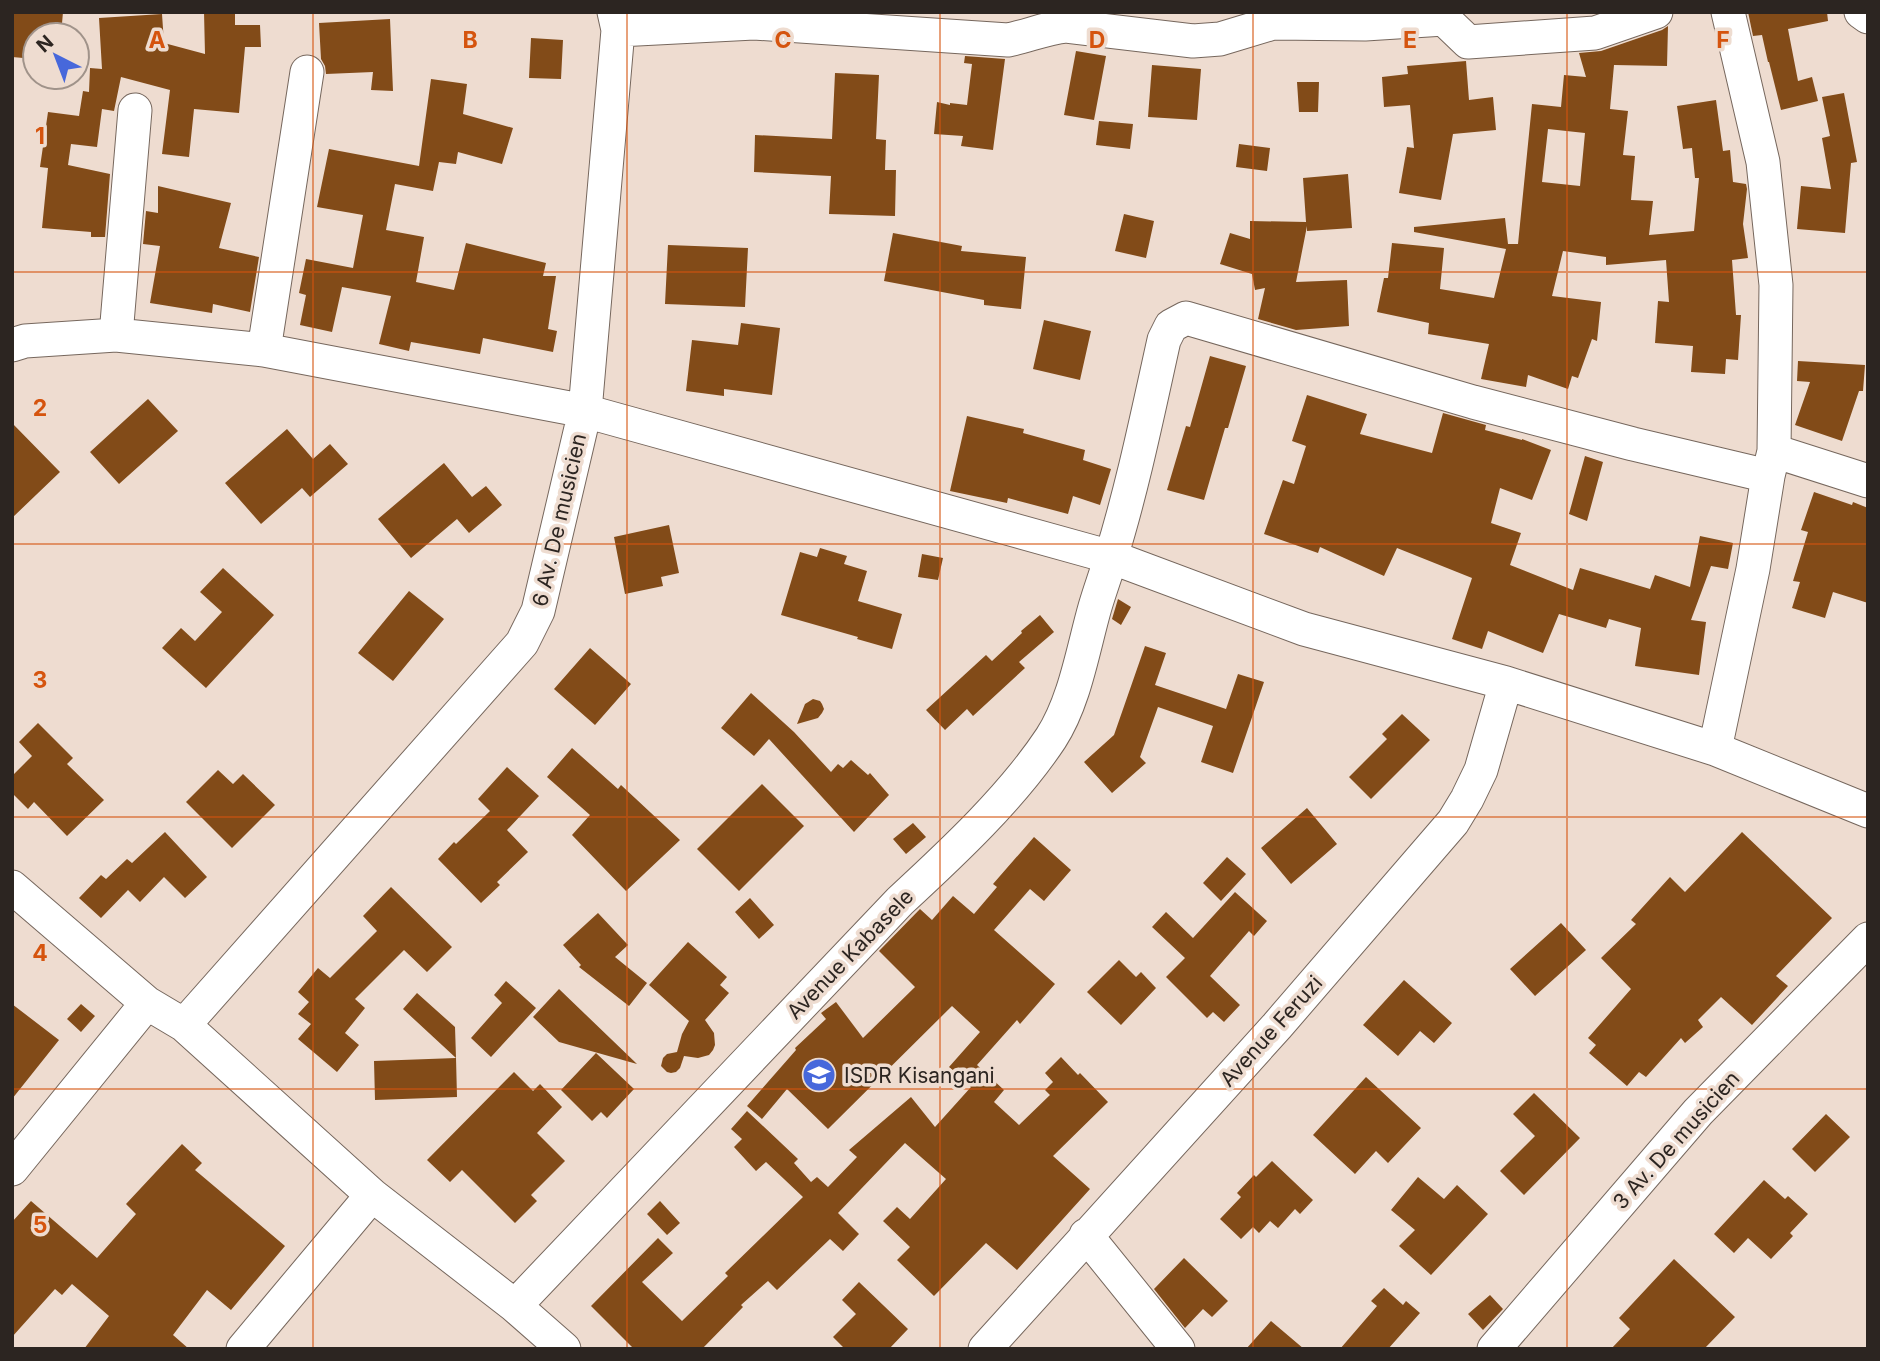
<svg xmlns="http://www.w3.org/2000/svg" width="1880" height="1361" viewBox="0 0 1880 1361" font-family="Inter,sans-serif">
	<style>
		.building { fill: #824b18; fill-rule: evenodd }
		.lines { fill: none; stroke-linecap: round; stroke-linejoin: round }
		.minor-casing { stroke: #76675d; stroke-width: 35 }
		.minor { stroke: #fff; stroke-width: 33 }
		.grid { fill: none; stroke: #d5540e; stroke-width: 2; stroke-opacity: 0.55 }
		.labels { text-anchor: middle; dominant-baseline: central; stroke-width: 7; stroke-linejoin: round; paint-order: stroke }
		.street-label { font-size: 21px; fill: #2c2521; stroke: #eedcd0 }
		.poi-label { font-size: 21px; fill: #2c2521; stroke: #eedcd0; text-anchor: start }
		.grid-label { font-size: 23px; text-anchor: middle; font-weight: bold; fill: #d5540e; stroke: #eedcd0; stroke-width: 7; stroke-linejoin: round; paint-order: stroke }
	</style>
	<rect width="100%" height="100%" fill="#eedcd0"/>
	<path class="building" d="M12 12H63L61 35H35V59L12 57Z
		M204 12H235V25H260L261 47H245L239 113 194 109 189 157 162 154 170 90 121 77 114 111 102 109 97 147 71 144 68 165 110 174 105 237H91V232L42 228 48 168 40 167 48 112 79 116 83 91 89 92 90 68 102 69 99 18 162 14 164 43 205 54Z
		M1748 12H1827L1828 21 1788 29 1798 81 1812 77 1818 101 1781 110 1769 62H1768L1762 35 1753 36Z
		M390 19 393 91 371 90 373 72 326 74 325 66 321 59 319 23Z
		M1668 26 1667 66 1614 65 1610 109 1628 111 1623 155 1635 156 1631 200 1653 201 1649 235 1694 231 1699 178H1695L1692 148 1683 149 1677 106 1716 100 1723 151 1730 150 1733 182 1746 184 1747 189 1743 224 1748 258 1732 260 1736 315H1741L1738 360 1726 359 1725 374 1691 372 1693 346 1655 343 1658 301 1669 302 1666 260 1606 265V257L1563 251 1552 296 1601 302 1597 341 1592 339 1578 378 1572 376 1568 389 1528 375 1526 387 1481 379 1489 344 1428 334 1429 323 1377 312 1384 278H1388L1392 243 1444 248 1440 289 1494 298 1506 249 1414 232V227L1505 218 1508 244H1518L1532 104 1561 107 1564 75 1586 77 1579 53 1601 51 1662 30ZM1548 129 1585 133 1580 186 1542 182Z
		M531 38 563 40 561 79 529 78Z
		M1076 51 1106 56 1094 120 1064 115Z
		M965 56 1005 59 993 150 961 146 963 136 934 134 937 102 950 105V103L967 105 972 64 964 63Z
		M1466 61 1469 100 1493 97 1496 130 1453 134 1441 200 1399 193 1407 147 1414 148 1410 105 1384 107 1382 77 1408 74 1407 66Z
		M1152 65 1201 69 1197 120 1148 117Z
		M835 73 879 75 876 139 886 140 885 170H896L895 216 829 214 831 176 754 172 755 135 832 139Z
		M431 79 467 84 463 114 513 128 502 164 458 152 456 164 439 162 433 191 395 184 386 230 424 237 416 282 454 290 466 243 546 263 543 276H556L548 329 557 331 553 352 483 338 480 354 411 342 409 351 379 344 391 296 342 287 332 332 300 325 306 295 299 293 306 259 353 268 363 215 317 207 329 149 419 166Z
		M1297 82H1319L1318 112H1299Z
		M1844 93 1857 162 1851 163 1845 233 1797 229 1801 186 1831 189 1822 138 1830 136 1822 97Z
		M1099 121 1133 124 1130 149 1096 145Z
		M1239 144 1270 148 1267 171 1236 167Z
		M1348 174 1352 228 1307 231V226L1296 282 1347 280 1349 326 1296 330 1258 319 1265 288 1255 290 1252 274 1220 264 1230 233 1250 239V221L1306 222 1303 178Z
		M158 186 231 203 219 248 259 257 250 312 213 304 212 313 150 303 160 246 143 244 146 211 158 213Z
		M1124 214 1154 221 1146 258 1115 251Z
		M893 233 962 246 961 251 1026 257 1021 309 984 305V300L884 281Z
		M668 245 748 248 745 307 665 304Z
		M1044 320 1091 331 1080 380 1033 369Z
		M741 323 780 328 772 395 724 389V396L686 391 692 340 738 345Z
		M1210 356 1246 366 1228 428H1225L1204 500 1167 490 1186 426 1190 427Z
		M1798 361 1865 365 1863 391H1859L1842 441 1795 425 1810 382 1797 381Z
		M1307 395 1367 414 1360 434 1432 453 1443 413 1486 425 1485 430 1522 440V439L1551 450 1532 500 1500 488 1491 523 1521 533 1510 565 1573 590 1580 568 1650 589 1655 575 1690 587 1700 536 1733 543 1728 569 1711 566 1691 620 1706 622 1699 675 1635 666 1641 628 1609 619 1606 628 1559 614 1543 653 1488 631 1482 649 1452 639 1472 578 1397 548 1384 576 1320 547 1318 553 1264 534 1283 480 1294 484 1306 446 1292 441Z
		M148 399 178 431 119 484 90 452Z
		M967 416 1024 429 1023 433 1085 450 1083 460 1111 469 1100 505 1073 496 1068 514 1008 498 1007 503 950 491Z
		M12 423 60 472 12 518Z
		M287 429 313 459 330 444 348 464 310 497 302 488 261 524 225 483Z
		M1585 456 1603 462 1587 521 1569 514Z
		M444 463 472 497 486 486 502 505 469 533 457 519 411 558 378 519Z
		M1814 492 1852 505 1853 502 1868 508V603L1833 592 1825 618 1792 608 1800 582 1793 581 1808 532 1801 530Z
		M669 525 679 573 661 577 663 586 625 594 614 537Z
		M820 548 847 556 844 564 867 571 858 601 902 614 892 649 857 639 858 637 781 615 800 552 817 557Z
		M922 554 943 558 938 580 918 577Z
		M223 568 274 615 206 688 162 648 181 628 195 641 222 612 200 592Z
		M409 591 444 619 393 681 358 653Z
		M1118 599 1131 607 1121 625 1112 619Z
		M1040 615 1054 632 1019 662 1025 668 973 716 967 709 945 730 926 710 986 655 992 661 1022 633 1021 631Z
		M1145 646 1166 653 1155 685 1226 709 1238 674 1264 682 1233 773 1201 762 1213 726 1158 707 1140 757 1146 763 1112 793 1084 762 1114 735Z
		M590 648 631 684 595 725 554 689Z
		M751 693 794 732 831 772 838 764 843 768 851 760 868 775 870 773 889 795 854 832 769 739 754 756 721 728Z
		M813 699 820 701 822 704 824 709 822 713 818 718 797 724 805 704Z
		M1402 714 1430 740 1371 799 1349 777 1387 739 1382 734Z
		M38 723 73 758 67 764 104 800 67 836 34 802 28 809 12 793V776L32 756 19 742Z
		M572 748 618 789 621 785 680 840 626 891 572 835 590 815 547 777Z
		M507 767 539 796 507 830 528 852 497 882 500 885 481 903 438 859 454 842 456 844 490 811 478 799Z
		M218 770 233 784 243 774 275 805 232 848 186 802Z
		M762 784 804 826 739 891 697 849Z
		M1307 808 1337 844 1291 884 1261 848Z
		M913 823 926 837 906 854 893 839Z
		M165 832 207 877 185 898 164 877 140 902 128 890 101 918 79 898 101 875 106 879 127 859 132 863Z
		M1742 832 1832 918 1776 976 1788 986 1752 1025 1721 997 1698 1020 1703 1027 1685 1043 1681 1038 1646 1077 1639 1072 1627 1086 1589 1053 1596 1045 1588 1038 1631 989 1601 958 1636 924 1631 920 1670 877 1685 892Z
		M1034 837 1071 870 1044 901 1030 889 994 930 1055 984 1020 1024 1017 1020 977 1065 1004 1090 994 1102 1019 1125 1050 1095 1045 1090 1053 1082 1045 1073 1061 1057 1078 1075 1080 1073 1108 1102 1053 1156 1090 1189 1017 1270 986 1243 934 1296 897 1260 910 1247 883 1221 897 1207 910 1219 946 1179 905 1143 838 1213 859 1234 843 1251 830 1239 777 1290 768 1281 741 1305 743 1307 702 1349H634L591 1306 658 1238 673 1253 642 1282 682 1321 728 1276 725 1273 803 1197 766 1162 756 1171 734 1147 742 1139 731 1129 747 1111 798 1159 794 1163 811 1182 817 1177 828 1187 857 1157 849 1150 911 1097 935 1127 971 1087 949 1067 980 1032 952 1006 828 1129 787 1089 762 1119 747 1106 796 1050 795 1048 826 1019 821 1013 836 1002 863 1038 915 987 879 951 920 909 932 920 953 896 974 914 997 887 993 884Z
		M1227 857 1246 874 1221 901 1203 883Z
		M391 887 452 947 427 972 404 950 355 999 365 1008 345 1033 359 1045 337 1072 298 1039 311 1024 298 1014 309 1002 298 992 318 968 330 978 377 931 363 916Z
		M1235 892 1267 921 1254 936 1249 931 1210 976 1240 1005 1224 1022 1213 1012 1207 1018 1166 977 1185 958 1152 927 1166 912 1193 938Z
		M750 898 774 925 759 939 735 912Z
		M598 913 628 945 615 957 647 983 629 1006 579 967 581 965 563 945Z
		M1561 923 1586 950 1535 996 1510 969Z
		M688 942 727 977 720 985 729 993 705 1020 714 1033 715 1045 713 1050 709 1055 698 1058 684 1056 680 1068 676 1072 671 1073 667 1072 661 1066 663 1058 667 1054 677 1052 682 1034 689 1021 649 985Z
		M1119 960 1136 977 1141 972 1156 988 1121 1025 1087 992Z
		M1404 980 1452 1023 1434 1043 1420 1031 1398 1056 1363 1025Z
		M506 981 536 1008 491 1057 471 1038 502 1003 494 995Z
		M559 989 637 1064 559 1042 533 1017Z
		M417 993 455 1027 456 1058 403 1009Z
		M12 1004 59 1040 12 1099Z
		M81 1004 95 1016 81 1032 67 1019Z
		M596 1053 634 1089 607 1118 601 1112 592 1121 561 1090Z
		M456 1058 457 1097 375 1100 374 1061Z
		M514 1072 533 1091 540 1084 562 1107 537 1133 565 1161 531 1195 537 1201 515 1223 462 1170 450 1182 427 1160Z
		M1366 1077 1421 1128 1388 1163 1376 1151 1355 1174 1313 1135Z
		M1534 1093 1580 1138 1524 1195 1500 1171 1535 1136 1513 1114Z
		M1826 1114 1850 1137 1815 1172 1792 1149Z
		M182 1144 202 1163 195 1170 285 1246 231 1310 207 1290 173 1335 189 1349H84L109 1316 72 1284 62 1295 55 1289 12 1337V1222L31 1201 97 1258 136 1214 126 1204Z
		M1272 1161 1313 1200 1300 1214 1295 1209 1278 1228 1270 1221 1259 1233 1253 1227 1241 1239 1220 1219 1241 1197 1237 1193 1254 1175 1256 1177Z
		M1418 1177 1444 1199 1457 1185 1488 1214 1431 1275 1399 1246 1415 1230 1391 1210Z
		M1764 1180 1785 1199 1788 1196 1808 1214 1790 1233 1793 1236 1771 1259 1748 1238 1734 1253 1714 1234Z
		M660 1201 680 1223 667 1235 647 1214Z
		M1184 1258 1228 1301 1212 1317 1203 1309 1185 1328 1154 1289Z
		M1674 1259 1735 1317 1704 1349H1611L1630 1329 1619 1318Z
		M859 1282 908 1329 889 1349H845L833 1337 856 1314 842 1300Z
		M1384 1288 1403 1305 1406 1301 1420 1313 1388 1349H1340L1377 1306 1371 1301Z
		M1490 1295 1503 1309 1483 1330 1468 1314Z
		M1271 1321 1304 1349H1246Z"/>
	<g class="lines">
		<defs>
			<path id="minor" d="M1861 12 1868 17
				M618 30 754 23 1008 40C1028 36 1046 28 1066 26L1193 41 1220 39 1273 23 1365 24 1444 19 1468 42 1595 33 1656 12
				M116 335 135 110
				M12 345 25 341 116 335 264 350 585 411 1111 557 1304 629 1506 683 1715 749 1868 811
				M264 350 307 72
				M1774 451 1868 481
				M1715 749 1753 569 1768 476 1774 451 1776 285 1763 162 1728 12
				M12 887 147 1003 184 1025 372 1195 515 1306 564 1349
				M184 1025 522 643 538 611 585 411 618 30 614 12
				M12 1169 147 1003
				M1086 1235 1178 1349
				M515 1306 900 901C952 853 1012 797 1051 738 1075 701 1083 649 1095 607 1100 590 1106 574 1111 557 1133 486 1148 412 1164 340L1171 326 1186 318 1473 402 1633 444 1768 476
				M243 1349 372 1195
				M985 1349 1277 1026 1453 822 1467 799 1481 770 1506 683
				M1494 1349 1698 1112 1868 939"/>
		</defs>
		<use href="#minor" class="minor-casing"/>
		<use href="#minor" class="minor"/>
	</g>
	<path class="grid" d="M313 12V1349M627 12V1349M940 12V1349M1253 12V1349M1567 12V1349M12 272H1868M12 544H1868M12 817H1868M12 1089H1868"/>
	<defs>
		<symbol id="university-disc" viewBox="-11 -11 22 22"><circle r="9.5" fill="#4768db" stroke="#eedcd0"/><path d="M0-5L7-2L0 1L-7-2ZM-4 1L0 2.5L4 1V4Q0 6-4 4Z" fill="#fff"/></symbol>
	</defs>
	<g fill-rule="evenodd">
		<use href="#university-disc" x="800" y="1056" width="38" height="38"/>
	</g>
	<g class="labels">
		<g class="street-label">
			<text transform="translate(559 520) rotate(-77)">6 Av. De musicien</text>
			<text transform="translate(850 954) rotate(-46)">Avenue Kabasele</text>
			<text transform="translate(1271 1031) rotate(-48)">Avenue Feruzi</text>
			<text transform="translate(1676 1140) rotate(-48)">3 Av. De musicien</text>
		</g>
		<g class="poi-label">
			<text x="844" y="1075">ISDR Kisangani</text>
		</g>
	</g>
	<g class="grid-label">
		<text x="157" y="48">A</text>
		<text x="470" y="48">B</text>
		<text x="783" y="48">C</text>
		<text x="1097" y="48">D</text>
		<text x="1410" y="48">E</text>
		<text x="1723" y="48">F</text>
		<text x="40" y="144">1</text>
		<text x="40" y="416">2</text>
		<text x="40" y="688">3</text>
		<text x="40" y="961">4</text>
		<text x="40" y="1233">5</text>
	</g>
	<rect width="1880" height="1361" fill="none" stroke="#2c2521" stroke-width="28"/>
	<g transform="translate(56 56) rotate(318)"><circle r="33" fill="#eedcd0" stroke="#a0938a" stroke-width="2"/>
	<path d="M0-5L12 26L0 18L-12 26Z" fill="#4768db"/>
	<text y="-10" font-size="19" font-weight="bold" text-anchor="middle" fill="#2c2521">N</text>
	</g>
</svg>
